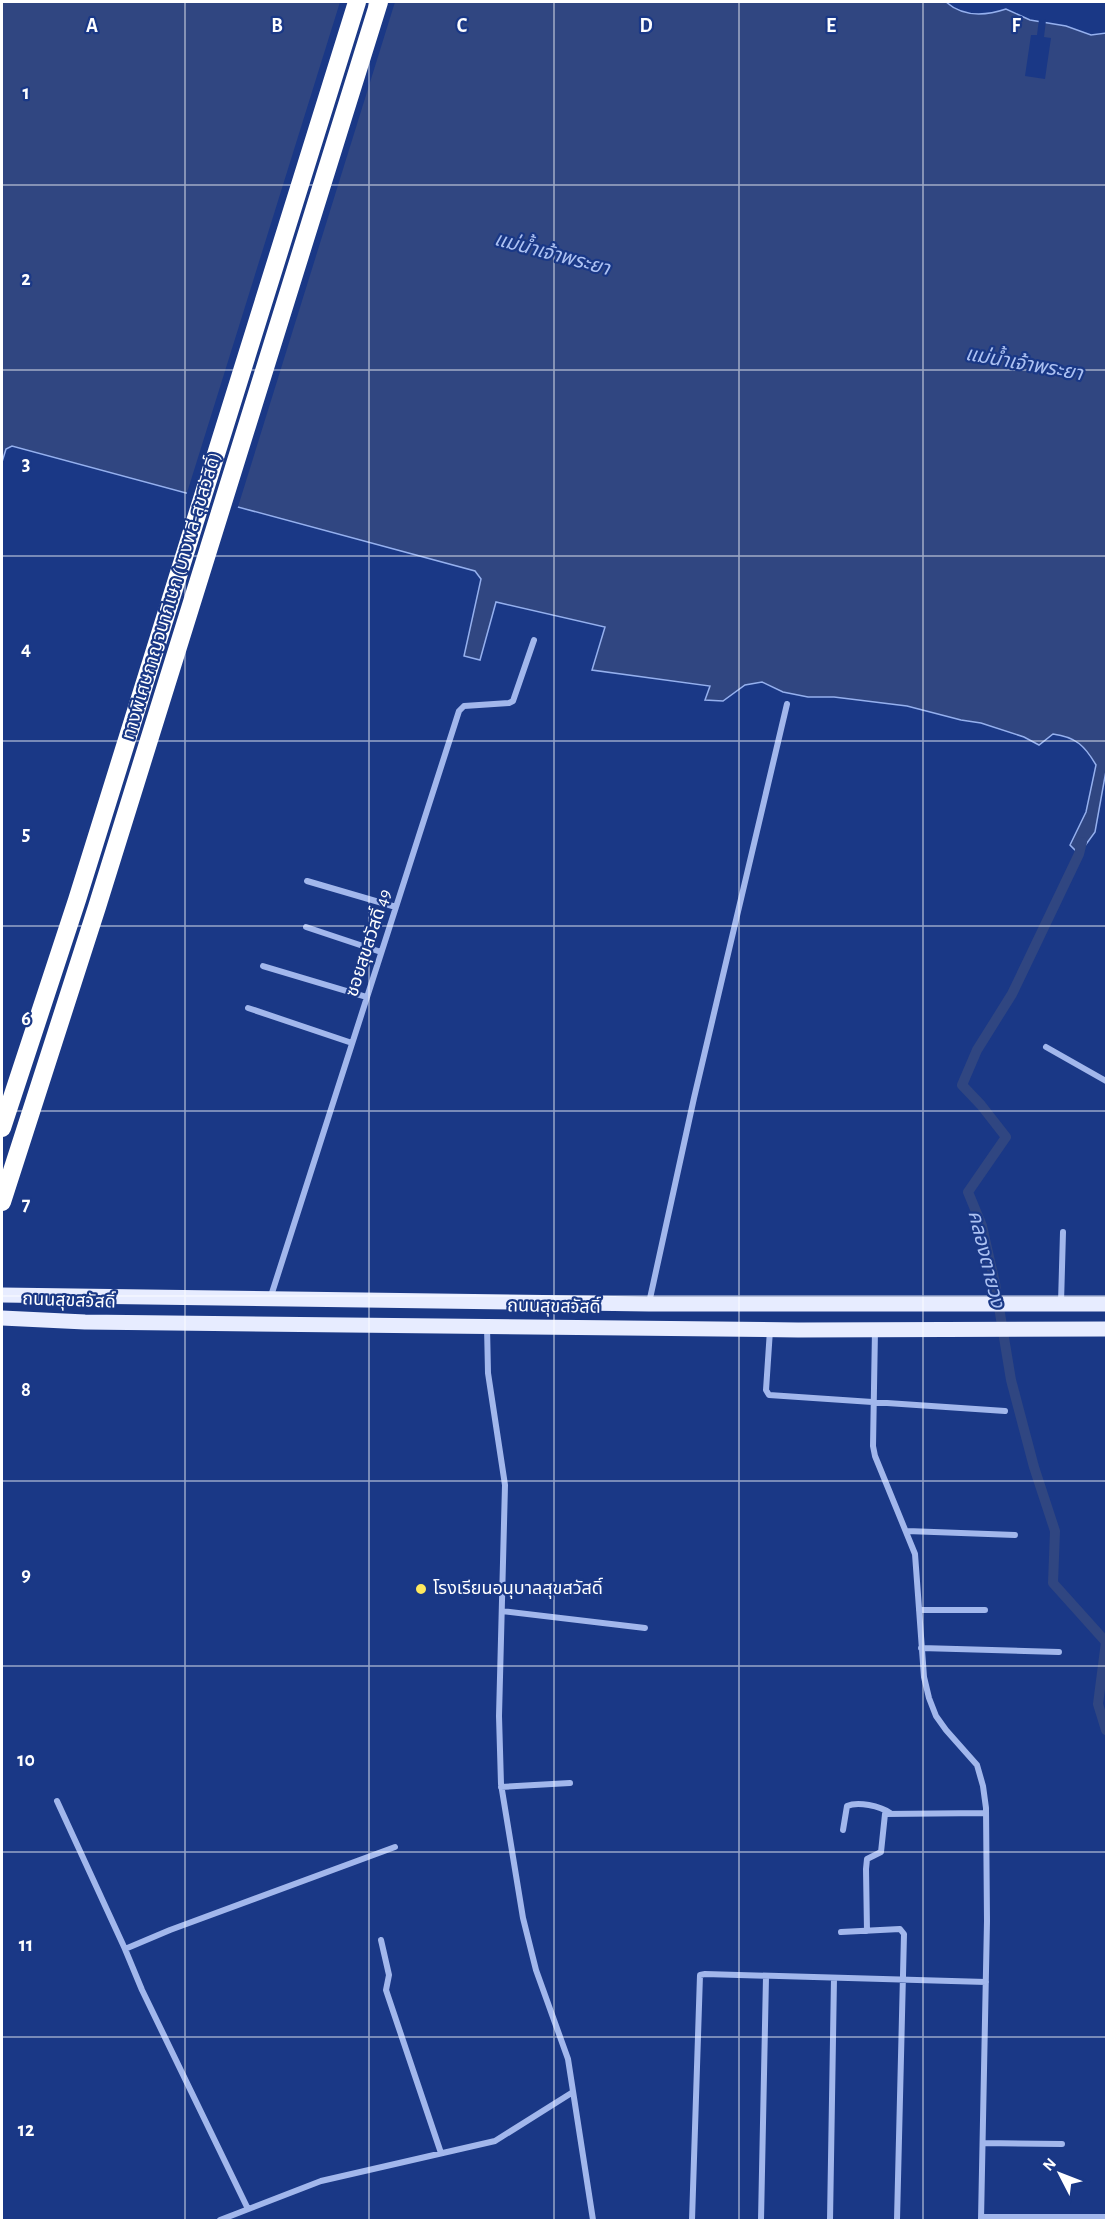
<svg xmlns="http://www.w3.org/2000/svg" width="1108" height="2222" viewBox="0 0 1108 2222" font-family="'Alegreya Sans','Noto Sans Thai',sans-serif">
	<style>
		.water { fill: #304681; stroke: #95b0ee; stroke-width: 1.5 }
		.pier { fill: #1a3886 }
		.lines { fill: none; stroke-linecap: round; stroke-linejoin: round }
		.canal { stroke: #304681; stroke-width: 10 }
		.street { stroke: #a2b7ec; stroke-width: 6 }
		.primary { stroke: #e7ecff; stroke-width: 15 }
		.highway { stroke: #fff; stroke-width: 18 }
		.grid { fill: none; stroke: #fff; stroke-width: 1.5; stroke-opacity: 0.55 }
		.poi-dot { fill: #fee95e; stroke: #1a3886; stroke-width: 2 }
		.labels { text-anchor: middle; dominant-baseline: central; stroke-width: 4.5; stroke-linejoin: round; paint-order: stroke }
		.street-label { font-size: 18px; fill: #fff; stroke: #1a3886 }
		.poi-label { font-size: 18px; fill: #fff; stroke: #1a3886; text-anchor: start }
		.water-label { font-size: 20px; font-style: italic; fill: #adc2f3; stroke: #1a3886 }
		.grid-label { font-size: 20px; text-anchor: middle; font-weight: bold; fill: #fff; stroke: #1a3886; stroke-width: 4.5; stroke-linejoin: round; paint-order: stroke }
	</style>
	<rect width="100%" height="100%" fill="#1a3886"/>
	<path class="water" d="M2 2H946C963 17 985 16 1006 9L1030 20 1066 26 1091 35 1106 33V771L1095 832 1079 854 1070 845 1086 812 1096 765C1085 746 1076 737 1053 734L1039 745 1024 737 981 723 961 720 907 706 834 697H808L783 692 762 682 745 685 723 701 705 700 710 686 592 670 605 627 496 602 480 660 464 656 481 579 475 571 12 446 6 449 2 462Z"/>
	<path class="pier" d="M340 2H395L237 510 186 496Z
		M1039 19 1046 20 1044 37 1051 38 1045 79 1025 76 1031 35H1037Z"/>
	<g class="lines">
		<path class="canal" d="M1082 842 1079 854 1012 994 977 1050 962 1085 981 1105 1006 1137 968 1192 982 1226 995 1283 1011 1380 1034 1467 1055 1531 1053 1583 1106 1642
			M1106 1642 1098 1704 1106 1730"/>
		<path class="street" d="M307 881 396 907
			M306 927 381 952
			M263 966 367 997
			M248 1008 352 1043
			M1046 1047 1106 1081
			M270 1299 459 711 464 706 509 703 513 701 534 640
			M649 1303 694 1098 787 704
			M1061 1303 1063 1232
			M487 1326 488 1373 505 1485 499 1716 501 1784 523 1918 536 1970 568 2059 593 2220
			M770 1330 766 1390 769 1395 1005 1411
			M875 1330 873 1446 875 1456 915 1554 924 1677 929 1698 936 1716 946 1730 977 1765 983 1786 986 1808 987 1921 981 2220
			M907 1531 1015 1535
			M919 1610H985
			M502 1611 645 1628
			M921 1648 1059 1652
			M501 1787 570 1783
			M57 1801 125 1949 142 1990 248 2209
			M843 1830 847 1806C858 1801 880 1806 890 1813
			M867 1931 866 1869 867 1859 881 1852 885 1814 986 1813
			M841 1932 900 1929 904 1934 897 2220
			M381 1940 389 1975 386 1990 389 1999 441 2153
			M125 1949 170 1930 395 1847
			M983 2143 1062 2144
			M981 2217H1106
			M220 2220 321 2181 495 2141 573 2092
			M692 2220 700 1975 705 1974 986 1982
			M761 2220 766 1977
			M830 2220 834 1978"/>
		<path class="primary" d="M2 1295 649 1304H1106
			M2 1318 85 1322 798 1330 1106 1329"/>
		<path class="highway" d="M2 1128 77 900 357 2
			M2 1202 97 907 379 2"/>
	</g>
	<path class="grid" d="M185 2V2220M369 2V2220M554 2V2220M739 2V2220M923 2V2220M2 185H1106M2 370H1106M2 556H1106M2 741H1106M2 926H1106M2 1111H1106M2 1296H1106M2 1481H1106M2 1666H1106M2 1852H1106M2 2037H1106"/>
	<circle class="poi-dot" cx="421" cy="1589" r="6"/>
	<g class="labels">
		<g class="street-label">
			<text transform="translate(172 596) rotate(-73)">ทางพิเศษกาญจนาภิเษก (บางพลี-สุขสวัสดิ์)</text>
			<text transform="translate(369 943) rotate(-72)">ซอยสุขสวัสดิ์ 49</text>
			<text transform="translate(69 1301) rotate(2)">ถนนสุขสวัสดิ์</text>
			<text transform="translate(554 1307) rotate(1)">ถนนสุขสวัสดิ์</text>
		</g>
		<g class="poi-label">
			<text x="433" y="1589">โรงเรียนอนุบาลสุขสวัสดิ์</text>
		</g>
		<g class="water-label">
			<text transform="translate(552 254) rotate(15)">แม่น้ำเจ้าพระยา</text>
			<text transform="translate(1024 364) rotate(10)">แม่น้ำเจ้าพระยา</text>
			<text transform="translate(986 1259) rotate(76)">คลองตายวง</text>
		</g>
	</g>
	<g class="grid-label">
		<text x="92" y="32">A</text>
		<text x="277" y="32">B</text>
		<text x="462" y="32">C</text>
		<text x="646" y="32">D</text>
		<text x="831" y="32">E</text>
		<text x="1016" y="32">F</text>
		<text x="26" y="99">1</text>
		<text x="26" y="285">2</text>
		<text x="26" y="470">3</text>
		<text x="26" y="655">4</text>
		<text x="26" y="840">5</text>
		<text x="26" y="1025">6</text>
		<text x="26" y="1210">7</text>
		<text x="26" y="1396">8</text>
		<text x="26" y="1581">9</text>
		<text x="26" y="1766">10</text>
		<text x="26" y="1951">11</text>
		<text x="26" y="2136">12</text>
	</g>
	<rect width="1108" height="2222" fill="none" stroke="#ffffff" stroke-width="6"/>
	<g transform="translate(1060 2174) rotate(312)" stroke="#1a3886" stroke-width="4.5" paint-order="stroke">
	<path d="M0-4.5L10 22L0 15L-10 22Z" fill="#ffffff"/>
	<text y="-9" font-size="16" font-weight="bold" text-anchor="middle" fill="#ffffff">N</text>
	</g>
</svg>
